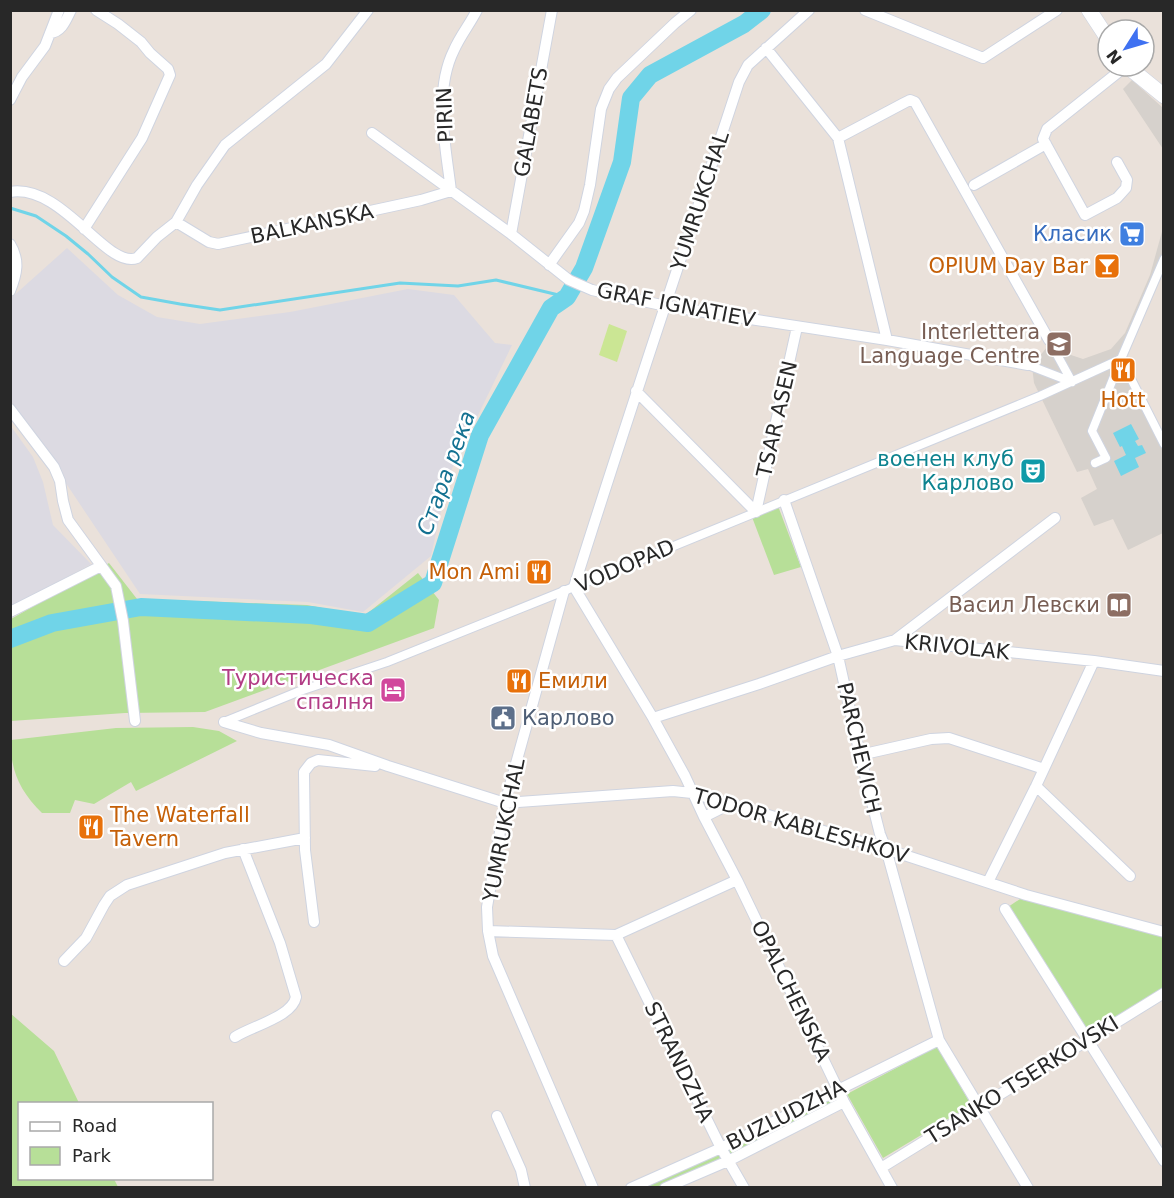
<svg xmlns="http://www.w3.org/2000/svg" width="1174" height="1198" viewBox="0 0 1174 1198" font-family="'DejaVu Sans',sans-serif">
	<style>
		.industrial { fill: #dcdae2 }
		.green { fill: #b7df98 }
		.pitch { fill: #cbe694 }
		.plaza { fill: #d6d1cc }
		.water { fill: #70d4e8 }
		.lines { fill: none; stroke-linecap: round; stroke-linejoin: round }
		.stream { stroke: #70d4e8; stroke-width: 3 }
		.river { stroke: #70d4e8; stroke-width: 18 }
		.pedestrian-casing { stroke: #cfd4e0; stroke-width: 10 }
		.minor-casing { stroke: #cfd4e0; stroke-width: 12 }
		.secondary-casing { stroke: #cfd4e0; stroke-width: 16 }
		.pedestrian { stroke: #fff; stroke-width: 8 }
		.minor { stroke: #fff; stroke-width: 10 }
		.secondary { stroke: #fff; stroke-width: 15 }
		.labels { text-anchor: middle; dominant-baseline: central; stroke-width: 5; stroke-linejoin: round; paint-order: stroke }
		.street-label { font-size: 21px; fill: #282828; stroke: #fff }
		.shop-label { font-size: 21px; fill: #366cbe; stroke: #fff; text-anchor: end }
		.food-label { font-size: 21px; fill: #c56008; stroke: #fff; text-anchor: end }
		.education-label { font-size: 21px; fill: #785e54; stroke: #fff; text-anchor: end }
		.culture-label { font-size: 21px; fill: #0d838f; stroke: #fff; text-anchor: end }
		.hotel-label { font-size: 21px; fill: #b23c85; stroke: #fff; text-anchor: end }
		.service-label { font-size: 21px; fill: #4e5e75; stroke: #fff; text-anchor: start }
		.water-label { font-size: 22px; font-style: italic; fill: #137191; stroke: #fff }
	</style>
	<rect width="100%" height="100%" fill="#eae1da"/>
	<path class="industrial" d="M67 248 118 295 157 317 200 324 290 312 408 289 454 295 495 343 512 345 449 475 431 556 363 612 308 602 140 594 11 401 10 299Z
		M10 425 33 457 43 482 53 525 91 564 11 607Z"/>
	<path class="green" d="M778 506 801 567 774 575 752 517Z
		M109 563 137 599 307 605 364 616 418 573 439 600 434 628 205 712 125 713 11 721V619Z
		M193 727 219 731 237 741 136 791 131 782 94 804 75 800 70 813H42C20 791 10 771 11 740L116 728Z
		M1026 895 1163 932V993L1088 1039 1005 909Z
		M10 1013 54 1051 79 1103 20 1104V1178L114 1179 118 1187H11Z
		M938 1046 971 1105 883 1158 847 1094Z
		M838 1089 844 1102 665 1187 631 1188Z"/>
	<path class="pitch" d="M609 324 627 331 617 362 599 355Z"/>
	<path class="plaza" d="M1132 80 1163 108V149L1123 89Z
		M1163 228V270L1124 362 1163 440V533L1128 550 1113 519 1094 526 1081 498 1097 489 1088 469 1077 472 1034 383 1032 366 1047 347 1083 359 1111 349 1125 333 1150 275Z"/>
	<path class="water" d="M1131 424 1139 439 1135 441 1138 446 1142 445 1146 453 1135 458 1139 467 1121 476 1114 461 1126 455 1122 446 1120 447 1113 433Z"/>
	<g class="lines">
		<path class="stream" d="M10 208 36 216 66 236 88 254 112 277 141 297 180 304 220 310 400 283 458 286 496 280 567 297"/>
		<path class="river" d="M10 639 52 623 141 607 311 615 368 623 433 583 480 435 551 308 567 297 584 268 622 162 631 98 650 75 744 24 762 10"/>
		<defs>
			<path id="pedestrian" d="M1028 365 1072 382 1049 340
				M1095 463 1106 458 1092 431 1121 359 1164 444
				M224 722 300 691 387 662 564 591 1040 396 1121 359 1164 259"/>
			<path id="minor" d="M809 10 748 65 739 82C684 250 627 418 574 587L653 718 685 776 704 817 737 880 844 1102 892 1188
				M865 10 983 58 1057 10
				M50 33C62 32 66 20 71 10
				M766 48 838 138 904 103 910 100 915 102 1049 340
				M10 100 22 77 45 46 59 10
				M372 133 511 234 569 280 592 290 666 306 887 340 1028 365
				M838 138 887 340
				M1117 162 1127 180 1126 188 1117 198 1085 215 1043 139 1047 129 1126 66
				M974 185 1046 144
				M10 192C62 183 107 270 137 258L157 237 176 222 197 185 225 145 326 64 368 10
				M176 222 209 242 218 244 421 200 451 191C446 147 433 92 454 50 460 36 470 24 477 10
				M84 229 142 138 170 75 168 69 150 53 141 42 118 24 96 10
				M511 234 552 10
				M10 244C20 260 17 274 10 291
				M549 265 579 223 584 211 590 185 601 109 609 89 617 78 675 23 691 10
				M636 391 756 512
				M10 409 54 467 60 481 63 501 68 520 116 586 123 621 135 721
				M784 500 838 656 860 755 880 834 886 849 939 1040 1028 1188
				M756 512 797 327
				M564 591 505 803 487 907 488 931 493 956 593 1188
				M10 612 101 566
				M895 640 1055 518
				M653 718 759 684 838 656 895 640 1094 661 1164 671
				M224 722 261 733 329 745 388 766 505 803 673 791 692 793 886 849 1026 895 1164 932
				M860 755 931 739 949 738 1044 769
				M1036 786 1130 876
				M704 817 730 804
				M988 882 1036 786 1094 661
				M1005 909 1164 1161
				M314 922 305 850 304 772 311 763 318 760 375 766
				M488 931 616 935 737 880
				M616 935 721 1148 744 1188
				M64 961 86 938 104 905 110 896 127 885 225 853 305 838
				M235 1037C252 1026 292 1017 296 997L280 943 243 849
				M497 1116 521 1170 525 1188
				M881 1168 1164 993
				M631 1188 721 1148 939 1040
				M665 1188 728 1161 844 1102"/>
			<path id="secondary" d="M1089 10 1108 39
				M1127 66 1164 96"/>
		</defs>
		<use href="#pedestrian" class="pedestrian-casing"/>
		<use href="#minor" class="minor-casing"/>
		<use href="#secondary" class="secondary-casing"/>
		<use href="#pedestrian" class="pedestrian"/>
		<use href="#minor" class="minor"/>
		<use href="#secondary" class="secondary"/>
	</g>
	<defs>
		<symbol id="supermarket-square" viewBox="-11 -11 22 22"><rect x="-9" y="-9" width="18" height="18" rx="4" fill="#3f7fe0" stroke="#fff"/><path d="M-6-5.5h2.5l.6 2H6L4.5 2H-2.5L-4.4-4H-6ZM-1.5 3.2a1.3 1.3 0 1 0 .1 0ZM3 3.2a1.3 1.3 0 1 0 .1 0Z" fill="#fff"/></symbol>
		<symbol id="bar-square" viewBox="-11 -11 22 22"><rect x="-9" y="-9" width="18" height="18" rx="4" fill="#e8710a" stroke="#fff"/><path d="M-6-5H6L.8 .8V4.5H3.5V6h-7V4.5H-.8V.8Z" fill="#fff"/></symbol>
		<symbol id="school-square" viewBox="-11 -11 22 22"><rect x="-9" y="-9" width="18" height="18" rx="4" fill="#8d6e63" stroke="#fff"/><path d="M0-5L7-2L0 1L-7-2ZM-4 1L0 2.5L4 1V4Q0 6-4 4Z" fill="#fff"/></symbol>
		<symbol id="restaurant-square" viewBox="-11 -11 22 22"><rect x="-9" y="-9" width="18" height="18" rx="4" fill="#e8710a" stroke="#fff"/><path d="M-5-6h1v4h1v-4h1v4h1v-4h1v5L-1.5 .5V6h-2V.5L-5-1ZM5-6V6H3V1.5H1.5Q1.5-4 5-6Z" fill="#fff"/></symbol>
		<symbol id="theatre-square" viewBox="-11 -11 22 22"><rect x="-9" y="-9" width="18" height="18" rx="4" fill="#0f9aa8" stroke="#fff"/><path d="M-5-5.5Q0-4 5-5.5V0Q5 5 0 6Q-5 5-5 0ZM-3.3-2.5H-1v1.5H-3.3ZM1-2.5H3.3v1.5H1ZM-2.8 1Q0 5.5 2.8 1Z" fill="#fff"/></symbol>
		<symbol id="library-square" viewBox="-11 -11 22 22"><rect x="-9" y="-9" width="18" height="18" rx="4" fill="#8d6e63" stroke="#fff"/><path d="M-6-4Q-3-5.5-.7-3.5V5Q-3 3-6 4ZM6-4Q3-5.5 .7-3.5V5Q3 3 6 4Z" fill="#fff"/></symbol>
		<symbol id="hotel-square" viewBox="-11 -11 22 22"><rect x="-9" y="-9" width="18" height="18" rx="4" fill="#d1479c" stroke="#fff"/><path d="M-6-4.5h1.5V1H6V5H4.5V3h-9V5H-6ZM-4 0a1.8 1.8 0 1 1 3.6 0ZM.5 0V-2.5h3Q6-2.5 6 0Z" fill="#fff"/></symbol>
		<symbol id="civic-square" viewBox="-11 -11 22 22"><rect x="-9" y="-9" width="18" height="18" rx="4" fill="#5c6f8a" stroke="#fff"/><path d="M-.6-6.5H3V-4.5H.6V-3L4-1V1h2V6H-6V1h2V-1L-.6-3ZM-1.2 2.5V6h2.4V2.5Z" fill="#fff"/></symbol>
	</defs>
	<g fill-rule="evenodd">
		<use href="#supermarket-square" x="1117" y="219" width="30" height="30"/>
		<use href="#bar-square" x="1092" y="251" width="30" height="30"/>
		<use href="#school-square" x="1044" y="329" width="30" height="30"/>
		<use href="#restaurant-square" x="1108" y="355" width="30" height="30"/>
		<use href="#theatre-square" x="1018" y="456" width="30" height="30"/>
		<use href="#restaurant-square" x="524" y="557" width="30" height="30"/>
		<use href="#library-square" x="1104" y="590" width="30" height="30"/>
		<use href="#restaurant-square" x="504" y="666" width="30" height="30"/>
		<use href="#hotel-square" x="378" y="675" width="30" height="30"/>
		<use href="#civic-square" x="488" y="703" width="30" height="30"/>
		<use href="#restaurant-square" x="76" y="812" width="30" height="30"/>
	</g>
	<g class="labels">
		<g class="street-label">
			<text transform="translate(445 115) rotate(-92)">PIRIN</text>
			<text transform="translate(531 122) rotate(-80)">GALABETS</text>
			<text transform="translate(700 201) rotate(-72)">YUMRUKCHAL</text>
			<text transform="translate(312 224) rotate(-12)">BALKANSKA</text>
			<text transform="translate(676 305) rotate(11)">GRAF IGNATIEV</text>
			<text transform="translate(777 419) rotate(-77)">TSAR ASEN</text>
			<text transform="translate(625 566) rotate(-23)">VODOPAD</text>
			<text transform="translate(957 647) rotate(6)">KRIVOLAK</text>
			<text transform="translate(859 748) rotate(77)">PARCHEVICH</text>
			<text transform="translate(801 826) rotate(16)">TODOR KABLESHKOV</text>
			<text transform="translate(504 830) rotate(-79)">YUMRUKCHAL</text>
			<text transform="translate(791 991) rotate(64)">OPALCHENSKA</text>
			<text transform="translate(679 1062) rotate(64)">STRANDZHA</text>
			<text transform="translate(1022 1080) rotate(-32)">TSANKO TSERKOVSKI</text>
			<text transform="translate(786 1115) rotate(-27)">BUZLUDZHA</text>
		</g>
		<g class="shop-label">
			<text x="1112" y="234">Класик</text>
		</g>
		<g class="food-label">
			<text x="1088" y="266">OPIUM Day Bar</text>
			<text x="1123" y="400" text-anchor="middle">Hott</text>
			<text x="520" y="572">Mon Ami</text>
			<text x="538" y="681" text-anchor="start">Емили</text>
			<text x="110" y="815" text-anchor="start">The Waterfall<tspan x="110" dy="24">Tavern</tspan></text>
		</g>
		<g class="education-label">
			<text x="1040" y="332">Interlettera<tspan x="1040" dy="24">Language Centre</tspan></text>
			<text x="1100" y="605">Васил Левски</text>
		</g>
		<g class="culture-label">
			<text x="1014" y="459">военен клуб<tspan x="1014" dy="24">Карлово</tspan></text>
		</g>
		<g class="hotel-label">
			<text x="374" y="678">Туристическа<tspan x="374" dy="24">спалня</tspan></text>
		</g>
		<g class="service-label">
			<text x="522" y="718">Карлово</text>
		</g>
		<g class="water-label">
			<text transform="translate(446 473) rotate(-70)">Стара река</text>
		</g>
	</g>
	<rect width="1174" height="1198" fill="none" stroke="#282828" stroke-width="24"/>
	<rect x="18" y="1102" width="195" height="78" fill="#ffffff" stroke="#a9a9a9" stroke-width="1.5"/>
	<rect x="30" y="1122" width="30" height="9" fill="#ffffff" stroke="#a9a9a9" stroke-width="1.5"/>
	<text x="72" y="1132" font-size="18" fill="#282828">Road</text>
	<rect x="30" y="1147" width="30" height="18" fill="#b7df98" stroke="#a9a9a9" stroke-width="1.5"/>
	<text x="72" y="1162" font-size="18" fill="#282828">Park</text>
	<g transform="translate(1126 48) rotate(233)"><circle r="28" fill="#ffffff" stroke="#a9a9a9" stroke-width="1.5"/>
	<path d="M0-4.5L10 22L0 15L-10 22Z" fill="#3f71f1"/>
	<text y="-9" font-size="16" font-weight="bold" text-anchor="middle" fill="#282828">N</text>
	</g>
</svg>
